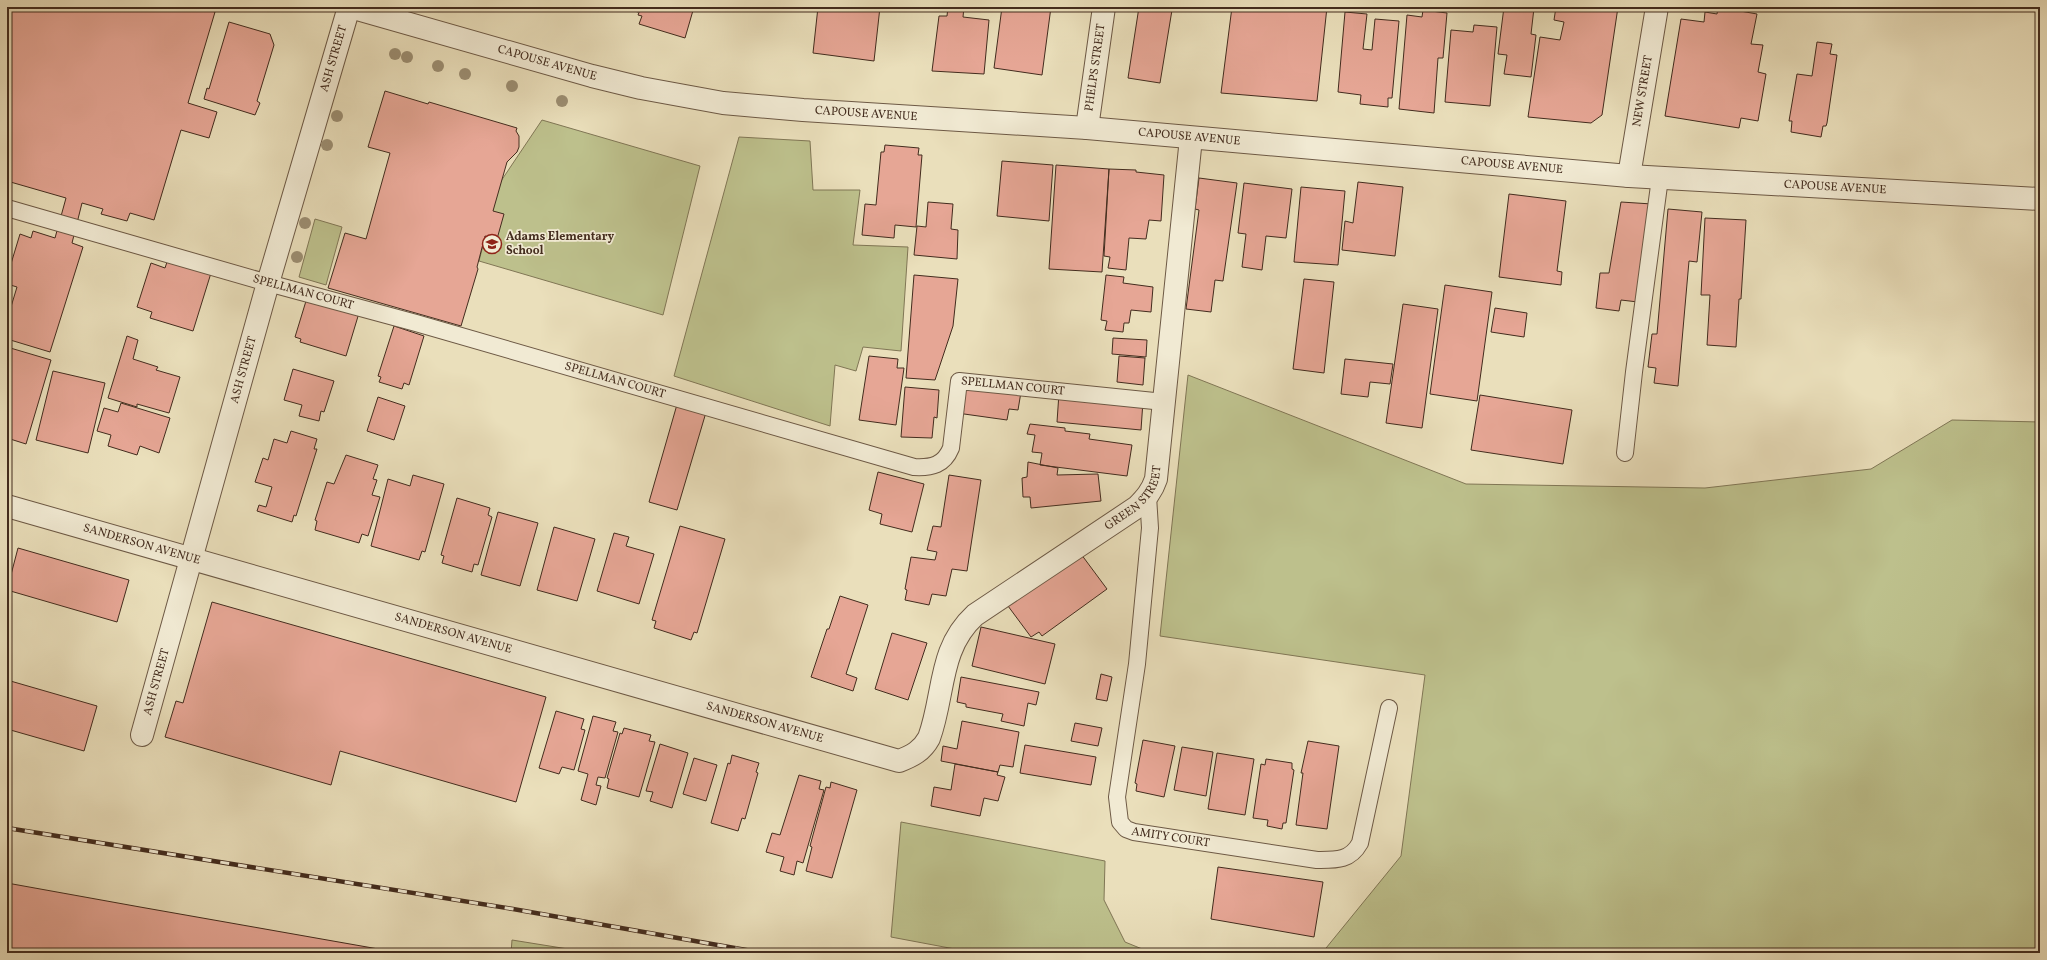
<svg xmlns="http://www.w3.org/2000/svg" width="2047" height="960" viewBox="0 0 2047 960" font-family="Vollkorn,serif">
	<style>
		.green { fill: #bdc08c; stroke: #807655 }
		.building { fill: #e6a695; stroke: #432c1e }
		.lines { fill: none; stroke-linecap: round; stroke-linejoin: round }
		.lane-casing { stroke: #6d5945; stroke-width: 18 }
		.street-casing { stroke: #6d5945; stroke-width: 24 }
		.lane { stroke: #f1ead3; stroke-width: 16 }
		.street { stroke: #f1ead3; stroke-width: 22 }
		.rail-casing { stroke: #432c1e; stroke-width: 4.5 }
		.rail { stroke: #f1ead3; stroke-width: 3; stroke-dasharray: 9; stroke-linecap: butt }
		.tree { fill: #9b8d71 }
		.labels { text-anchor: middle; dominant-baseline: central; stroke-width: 3.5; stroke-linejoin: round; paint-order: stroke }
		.street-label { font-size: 12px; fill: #432c1e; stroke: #f1ead3 }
		.poi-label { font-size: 12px; font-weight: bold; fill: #432c1e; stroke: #f1ead3; text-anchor: start }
	</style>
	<rect width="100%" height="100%" fill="#eadfbb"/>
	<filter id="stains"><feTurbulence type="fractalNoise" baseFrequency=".005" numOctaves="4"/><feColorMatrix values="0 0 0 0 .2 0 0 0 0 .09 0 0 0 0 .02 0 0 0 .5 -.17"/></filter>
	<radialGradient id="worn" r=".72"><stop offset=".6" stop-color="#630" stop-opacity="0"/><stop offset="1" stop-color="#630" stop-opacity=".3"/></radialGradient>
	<path class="green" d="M542 120 700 166 663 315 479 261 499 184Z
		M739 137 810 141 813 190H860L853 245 908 247 901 351 863 347 856 371 835 365 830 426 674 376Z
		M315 219 342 227 326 285 299 277Z
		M1188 375 1466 484 1705 488 1871 469 1952 420 2040 422V953H1322L1401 856 1425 675 1160 636Z
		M901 822 1105 861 1104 900 1125 942 1152 953H976L891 937Z
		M512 940 593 953H511Z"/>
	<path class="building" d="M7 7H198L215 12 188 103 217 112 209 138 181 130 154 220 130 213 127 221 101 214 103 209 82 203 72 243 83 247 50 352 7 339V320L17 287 7 284V277L20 234 31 238 33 231 55 238 66 198 7 181Z
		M620 7H640L638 12Z
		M641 7H694L685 38 639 24 642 16 638 15Z
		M818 7H880L874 61 813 53Z
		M948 7H964L963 17 989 20 984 74 932 71 939 16H947Z
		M1002 7H1051L1042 75 994 68Z
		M1139 7 1172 10 1160 83 1128 78Z
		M1232 7H1327L1317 101 1221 93Z
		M1504 7 1534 8 1531 34 1536 35 1531 77 1504 74 1507 55 1498 54Z
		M1556 7H1618L1602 115 1591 123 1528 117 1540 37 1560 40 1564 22 1554 20Z
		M1718 7 1757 14 1751 44 1763 45 1758 72 1766 74 1758 121 1741 118 1739 128 1665 116 1681 19 1704 22 1705 12 1717 14Z
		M1732 7H1755V11Z
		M1423 10 1447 13 1443 58H1438L1434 113 1399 109 1407 15 1422 17Z
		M1345 12 1367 14 1363 49 1372 50 1375 19 1399 21 1392 98H1388V107L1360 104 1361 95 1338 92Z
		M229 22 270 34 274 45 257 101 260 103 255 115 204 99 207 88 209 89Z
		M1474 25 1497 27 1490 106 1445 102 1451 30 1473 32Z
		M1817 42 1832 44 1830 54 1837 55 1827 123 1826 126H1823L1821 137 1791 132 1792 121H1789L1797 74 1812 76Z
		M385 91 428 104 429 102 517 128 516 131 519 136V147L517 152 507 162 493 211 504 214 497 239 485 236 477 267 478 269 461 326 328 288 345 233 366 239 390 153 368 147Z
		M885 145 919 148 918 155H922L916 227 895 225 894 238 862 235 865 204 876 205 881 152H884Z
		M1002 161 1053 165 1049 221 997 216Z
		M1056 165 1109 169 1102 272 1049 269Z
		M1109 169 1136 170V172L1164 175 1161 221 1149 220 1146 239 1129 238 1126 270 1108 268 1110 257 1104 256Z
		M1199 178 1237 183 1223 281 1215 280 1211 312 1186 309 1199 210 1195 209Z
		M1358 182 1403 187 1395 256 1342 250 1345 221 1353 223Z
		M1244 183 1292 189 1286 238 1266 236 1262 270 1242 267 1246 234 1238 233Z
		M1301 187 1345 191 1338 265 1294 262Z
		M1509 194 1566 201 1557 271 1562 272 1561 285 1499 277Z
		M928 202 953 204 951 229 958 230 957 259 914 255 917 226 926 227Z
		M1621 202 1652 204 1638 302 1621 300 1619 311 1596 308 1600 273H1609Z
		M1668 209 1702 212 1697 262 1689 261 1678 386 1654 383 1656 368 1648 367 1652 334H1657Z
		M1705 218 1746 220 1741 299H1739L1736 347 1707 345 1710 295H1701Z
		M168 259 211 273 193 331 150 318 152 312 137 307 151 263 165 268Z
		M914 275 958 279 953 326 935 380 906 378Z
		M1106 275 1124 277 1123 283 1153 287 1151 312 1131 310 1129 323H1124L1123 332 1105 330 1107 321 1101 320Z
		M1304 279 1334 282 1324 373 1293 369Z
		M1445 285 1492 292 1477 401 1430 394Z
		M306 301 359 313 346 356 300 342 301 339 295 337Z
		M1403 304 1438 309 1422 428 1386 423Z
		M1495 308 1527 313 1524 337 1491 332Z
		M394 326 424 336 409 385 404 383 402 389 379 382 381 377 378 376Z
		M127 336 138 340 133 359 158 367 156 370 180 377 169 413 137 404V407L108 398Z
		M1113 338 1147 340 1146 357 1112 354Z
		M7 347 51 360 26 444 7 438Z
		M869 356 898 359 897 368H904L896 425 859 420Z
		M1119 356 1145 358 1143 385 1117 382Z
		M1345 359 1393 364 1390 384 1370 382 1368 397 1341 394Z
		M293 369 334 381 324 412 321 411 319 421 299 416 302 405 284 400Z
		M53 371 105 383 88 453 36 440Z
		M961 384 1021 392 1018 410 1009 409 1007 420 957 413Z
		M905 387 939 390 937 418 934 417 932 438 901 437Z
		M1059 393 1143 401 1141 430 1057 422Z
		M1480 395 1572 410 1563 464 1471 450Z
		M378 397 405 406 394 440 367 431Z
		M678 401 707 409 677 510 649 502Z
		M121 403 170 418 159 453 140 446 137 455 108 446 111 435 97 431 104 408 118 412Z
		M1030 424 1065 428V431L1090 434 1089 439 1132 445 1127 476 1040 465 1042 453 1032 452 1035 435 1027 434Z
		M291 431 317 439 314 449H317L296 516 294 515 292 522 257 511 259 505 266 507 272 487 255 482 263 458 268 460 274 439 287 443Z
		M346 455 378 465 373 479 377 480 372 495 380 497 368 536 362 534 359 543 315 530 317 521 315 520 327 482 334 484Z
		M1028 462 1058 468 1057 475 1098 474 1101 501 1031 508 1030 497H1023L1022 478 1027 477Z
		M878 472 924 484 912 532 880 524 882 514 869 510Z
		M413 475 444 484 425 552 422 551 419 560 371 546 388 479 410 486Z
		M949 475 981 480 967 571 952 569 946 596 932 594 929 605 905 600 907 590 905 589 911 557 935 560 937 552 927 550 933 526 941 527Z
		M457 498 490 508 488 515 492 517 478 565 474 564 472 572 442 563 444 556 441 555Z
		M498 512 538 523 520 586 481 575Z
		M680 526 725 539 697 633 694 632 691 640 654 628 656 621 652 620Z
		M554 527 595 539 577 601 537 590Z
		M614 533 629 537 626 546 654 554 639 604 597 591Z
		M18 548 129 580 117 622 7 590Z
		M1081 554 1107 589 1042 636 1039 632 1031 637 1008 606Z
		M840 596 868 605 846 674 857 678 853 691 811 677 827 629H829Z
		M212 602 546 697 516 802 340 751 331 785 165 737 176 701 183 703Z
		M981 627 1055 644 1045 684 972 666Z
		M892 633 927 643 908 700 875 689Z
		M1101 674 1112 677 1107 701 1096 699Z
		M961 677 1039 692 1036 705 1028 703 1024 726 1001 721 1003 714 966 707V704L957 702Z
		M7 680 97 706 84 751 7 729Z
		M556 711 584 719 581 729 585 730 574 770 562 767 559 774 539 768Z
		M593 716 616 722 613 731 618 732 605 778 598 777 596 785 601 786 596 805 581 800 588 774 578 771Z
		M962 721 1019 732 1013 767 1000 765 998 772 941 761 943 746 957 749Z
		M1075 723 1102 728 1098 746 1071 741Z
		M624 728 651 735 649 741 655 742 639 797 607 788 609 779 607 778 620 733 622 734Z
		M1143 740 1175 746 1164 797 1136 791 1137 784 1135 783Z
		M1308 741 1339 746 1327 829 1296 825 1303 773H1301Z
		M660 744 688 753 672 808 650 801 653 792 646 791Z
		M1025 745 1096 757 1091 785 1020 773Z
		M1182 747 1213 752 1206 796 1174 790Z
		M1217 753 1254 759 1245 815 1208 809Z
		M732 755 759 763 756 772 758 773 745 819 742 818 738 831 711 823 728 763 730 764Z
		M694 758 717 765 706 801 683 794Z
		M1266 759 1292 763V769L1294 770 1286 823H1283L1282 829 1267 826 1268 820 1253 818 1261 764 1265 765Z
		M955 764 998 772 997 775 1005 777 998 801 984 798 980 816 931 806 934 787 951 790Z
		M799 775 821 781 819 789 824 790 803 863 797 861 794 875 780 871 784 857 766 852 772 833 780 835Z
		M831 782 857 790 832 878 806 871 812 847 810 846 826 787 830 788Z
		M1218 867 1323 882 1314 937 1211 919Z
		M7 883 140 907 401 953H7Z"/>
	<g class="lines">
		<defs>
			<g id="lane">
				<path id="s1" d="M7 208 268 283 416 323 914 467C932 468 944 465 951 448L959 381 1164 402"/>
				<path d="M1625 453 1634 372 1660 178"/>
				<path id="s2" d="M1148 496 1150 528 1137 664 1117 797 1120 822 1126 829 1134 832 1317 860C1336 860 1350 861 1360 843L1389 708"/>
			</g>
			<g id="street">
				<path id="s3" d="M350 7 592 76 641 88 723 103 803 110 1087 128 1629 176 2040 199"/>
				<path id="s4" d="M1087 128 1104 7"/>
				<path id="s5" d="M1629 176 1657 7"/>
				<path id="s6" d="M7 506 899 761C912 756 922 751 929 738 945 694 938 649 975 615L1137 507C1146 498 1152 491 1156 479L1191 138"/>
				<path id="s7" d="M142 735 268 283 349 7"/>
			</g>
		</defs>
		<use href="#lane" class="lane-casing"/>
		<use href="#street" class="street-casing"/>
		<use href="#lane" class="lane"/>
		<use href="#street" class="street"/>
		<defs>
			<path id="rail" d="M7 828 513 909 763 953"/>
		</defs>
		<use href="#rail" class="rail-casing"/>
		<use href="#rail" class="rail"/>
	</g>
	<g class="tree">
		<circle cx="395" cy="54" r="6"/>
		<circle cx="407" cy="57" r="6"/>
		<circle cx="438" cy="66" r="6"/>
		<circle cx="465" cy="74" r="6"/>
		<circle cx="512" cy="86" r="6"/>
		<circle cx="562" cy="101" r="6"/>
		<circle cx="337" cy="116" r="6"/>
		<circle cx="327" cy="145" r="6"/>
		<circle cx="305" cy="223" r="6"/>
		<circle cx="297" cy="257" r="6"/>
	</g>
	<defs>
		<symbol id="school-ring" viewBox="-11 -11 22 22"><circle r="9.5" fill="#f1ead3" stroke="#8f2418" stroke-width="1.5"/><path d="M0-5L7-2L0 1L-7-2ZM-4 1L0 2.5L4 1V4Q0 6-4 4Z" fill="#8f2418"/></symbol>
	</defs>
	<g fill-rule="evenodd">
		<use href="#school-ring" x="481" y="233" width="22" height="22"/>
	</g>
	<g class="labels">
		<g class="street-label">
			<text stroke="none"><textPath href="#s7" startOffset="703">ASH STREET</textPath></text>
			<text stroke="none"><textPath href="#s3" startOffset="205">CAPOUSE AVENUE</textPath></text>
			<text stroke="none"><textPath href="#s4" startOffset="61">PHELPS STREET</textPath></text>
			<text stroke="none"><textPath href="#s5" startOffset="86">NEW STREET</textPath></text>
			<text stroke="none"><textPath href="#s3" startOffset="529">CAPOUSE AVENUE</textPath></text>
			<text stroke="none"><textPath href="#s3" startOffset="853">CAPOUSE AVENUE</textPath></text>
			<text stroke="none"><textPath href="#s3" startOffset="1177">CAPOUSE AVENUE</textPath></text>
			<text stroke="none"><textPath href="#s3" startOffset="1501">CAPOUSE AVENUE</textPath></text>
			<text stroke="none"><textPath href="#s1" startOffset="308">SPELLMAN COURT</textPath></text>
			<text stroke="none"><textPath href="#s7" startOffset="379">ASH STREET</textPath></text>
			<text stroke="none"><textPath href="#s1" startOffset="632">SPELLMAN COURT</textPath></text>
			<text stroke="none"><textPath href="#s1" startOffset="1110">SPELLMAN COURT</textPath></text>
			<text stroke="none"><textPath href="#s6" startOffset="1300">GREEN STREET</textPath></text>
			<text stroke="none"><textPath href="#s6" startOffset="140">SANDERSON AVENUE</textPath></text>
			<text stroke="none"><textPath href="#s6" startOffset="464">SANDERSON AVENUE</textPath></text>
			<text stroke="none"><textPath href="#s7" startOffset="55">ASH STREET</textPath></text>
			<text stroke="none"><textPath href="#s6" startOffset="788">SANDERSON AVENUE</textPath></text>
			<text stroke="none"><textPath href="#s2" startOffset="383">AMITY COURT</textPath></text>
		</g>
		<g class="poi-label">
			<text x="506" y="237">Adams Elementary<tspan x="506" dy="14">School</tspan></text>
		</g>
	</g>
	<rect width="2047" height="960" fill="none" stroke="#eadfbb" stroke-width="24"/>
	<rect x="8" y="8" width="2031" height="944" fill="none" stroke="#432c1e" stroke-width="2"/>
	<rect x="12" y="12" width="2023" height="936" fill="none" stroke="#432c1e"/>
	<rect width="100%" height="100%" filter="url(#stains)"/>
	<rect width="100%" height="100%" fill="url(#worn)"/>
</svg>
